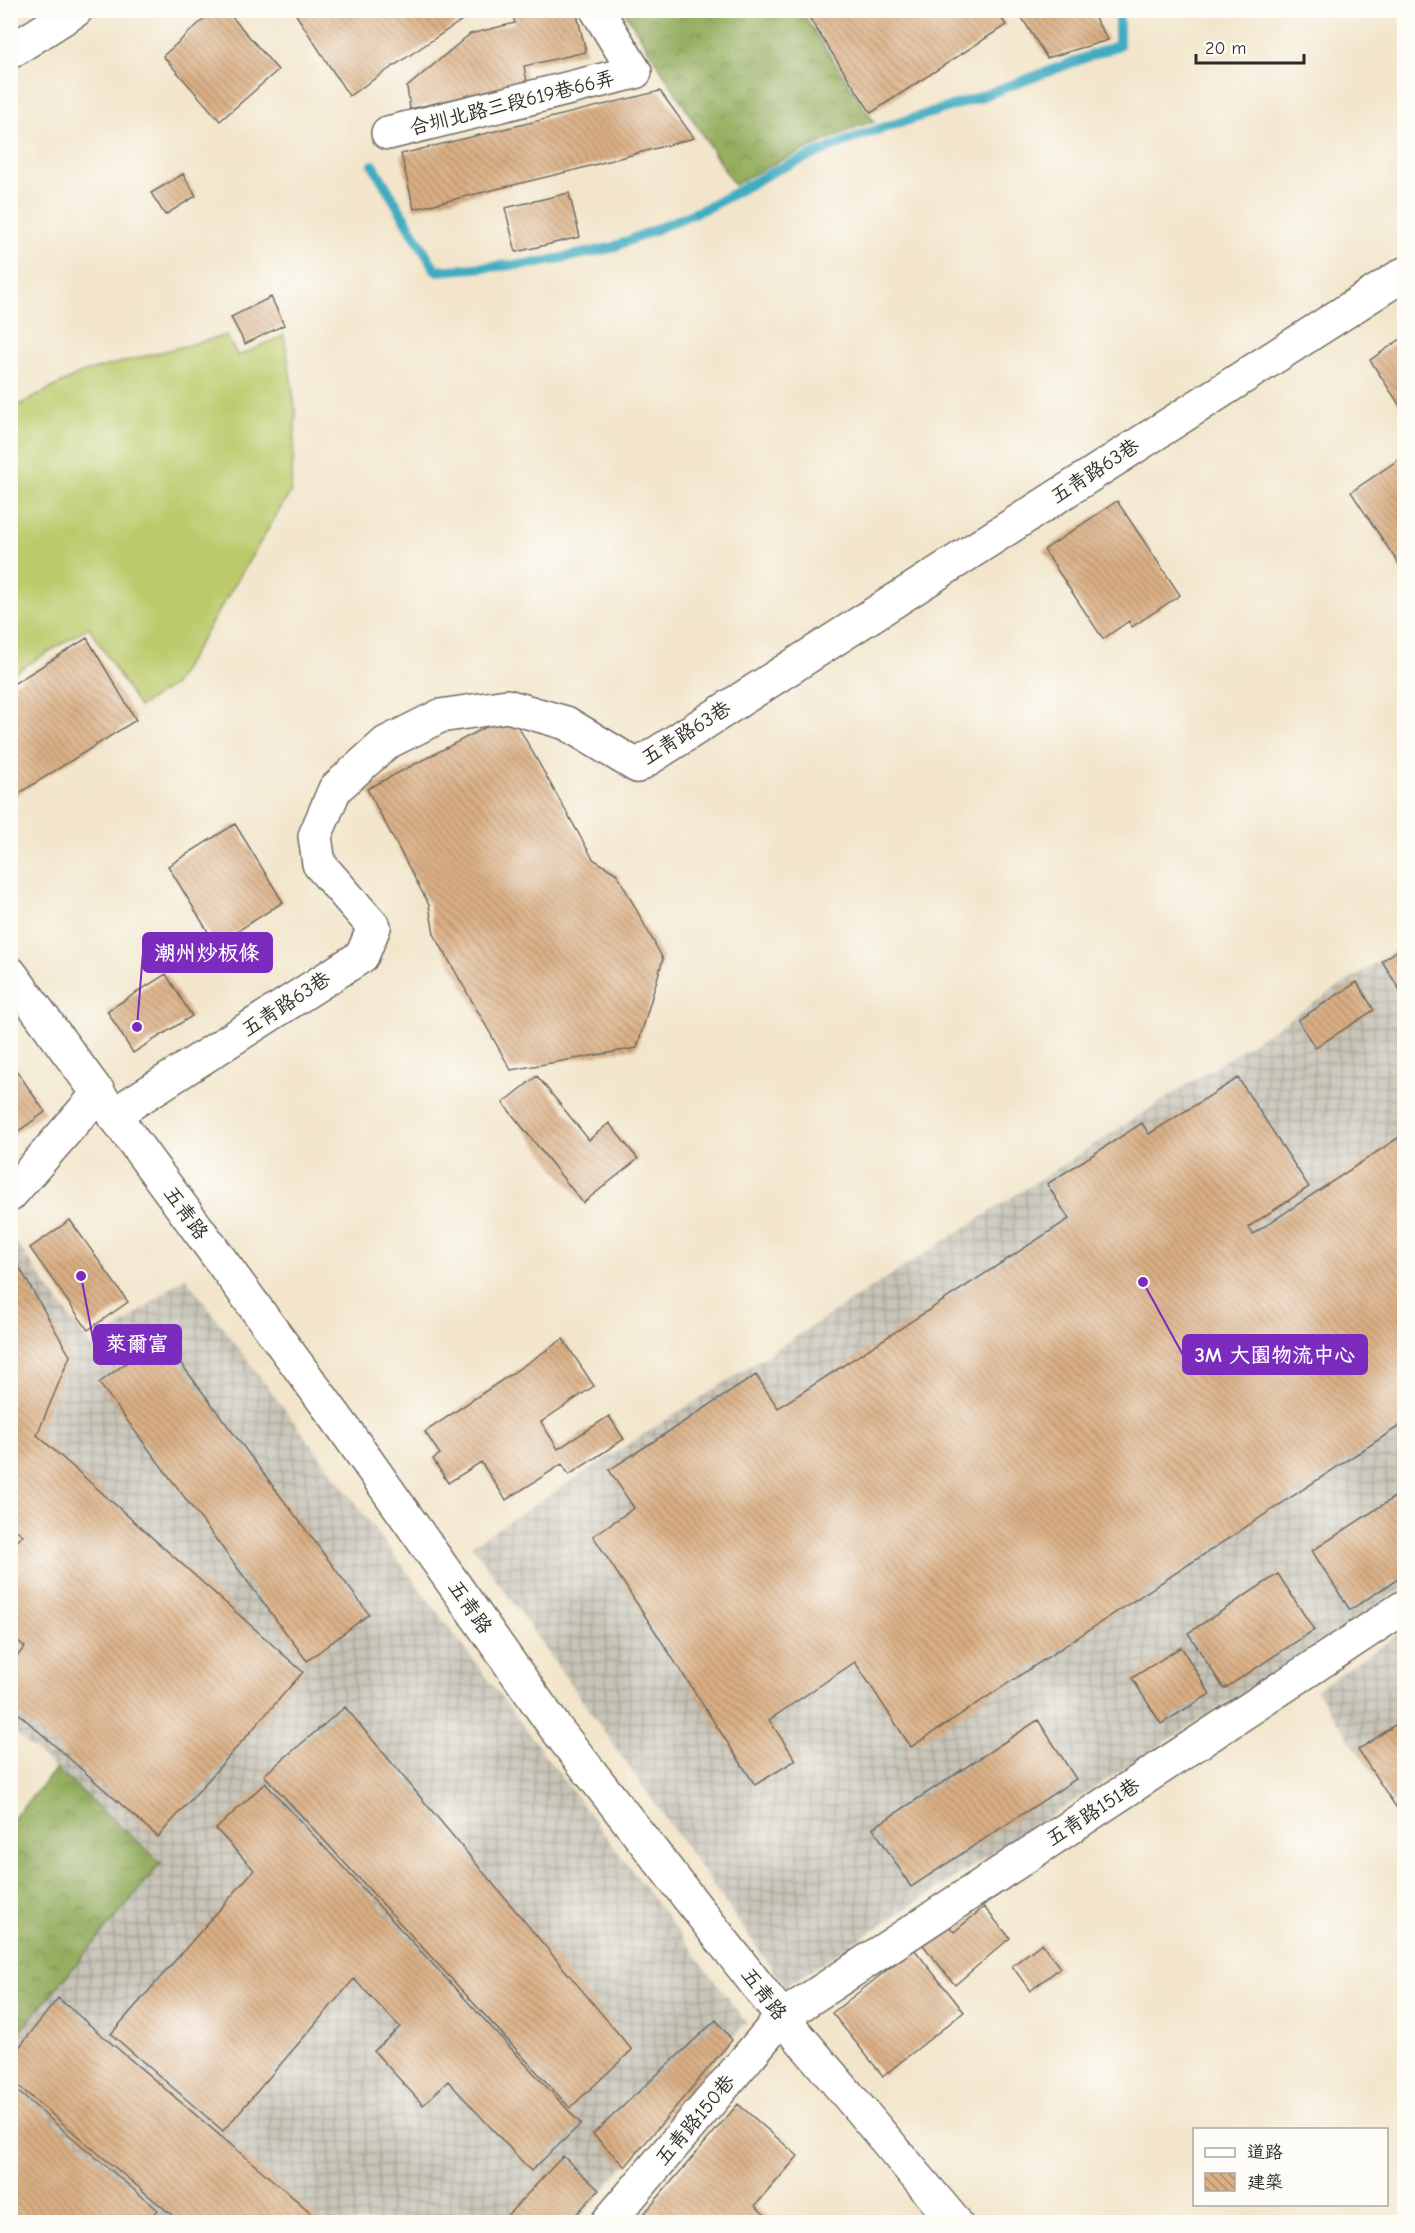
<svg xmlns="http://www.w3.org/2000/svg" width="1415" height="2233" viewBox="0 0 1415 2233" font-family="'Comic Neue','LXGW WenKai TC',sans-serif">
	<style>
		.industrial { fill: url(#industrial-grid) }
		.grass { fill: #bcca6c; stroke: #747a4c; stroke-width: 1.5 }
		.forest { fill: url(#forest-crowns); stroke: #606c46; stroke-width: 1.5 }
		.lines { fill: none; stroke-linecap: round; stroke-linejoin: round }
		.stream { stroke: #41acc1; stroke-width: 10 }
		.building { fill: url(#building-back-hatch) }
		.minor-casing { stroke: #716c63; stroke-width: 36 }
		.minor { stroke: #fff; stroke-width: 33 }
		.labels { text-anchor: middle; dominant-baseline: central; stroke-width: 4.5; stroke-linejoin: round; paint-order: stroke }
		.street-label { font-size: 20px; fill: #2b2b2b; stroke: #fdfcf7 }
		.leader { fill: none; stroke: #7b2cbf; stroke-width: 2 }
		.callout-dot { fill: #7b2cbf; stroke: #fdfcf7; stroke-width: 2 }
		.callout { fill: #7b2cbf; stroke: #7b2cbf; stroke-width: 2 }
		.callout-label { font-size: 21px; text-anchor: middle; font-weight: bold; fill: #fff }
	</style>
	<defs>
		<pattern id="industrial-grid" width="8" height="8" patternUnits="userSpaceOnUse" patternTransform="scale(1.5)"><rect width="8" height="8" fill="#c8c4b8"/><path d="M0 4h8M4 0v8" fill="none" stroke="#a39f96"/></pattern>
		<pattern id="forest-crowns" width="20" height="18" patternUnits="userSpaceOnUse" patternTransform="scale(1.5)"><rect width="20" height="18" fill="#95ae60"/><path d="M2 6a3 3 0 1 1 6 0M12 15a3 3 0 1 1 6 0" fill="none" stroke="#7a8e4f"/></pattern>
		<pattern id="building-back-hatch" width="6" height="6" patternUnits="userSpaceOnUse" patternTransform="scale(1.5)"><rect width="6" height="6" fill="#daaf84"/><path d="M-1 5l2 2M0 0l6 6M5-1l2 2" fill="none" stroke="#b18f6c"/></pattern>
	</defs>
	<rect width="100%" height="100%" fill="#fdfcf7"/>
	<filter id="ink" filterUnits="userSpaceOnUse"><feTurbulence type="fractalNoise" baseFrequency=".0167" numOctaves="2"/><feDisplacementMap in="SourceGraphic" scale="12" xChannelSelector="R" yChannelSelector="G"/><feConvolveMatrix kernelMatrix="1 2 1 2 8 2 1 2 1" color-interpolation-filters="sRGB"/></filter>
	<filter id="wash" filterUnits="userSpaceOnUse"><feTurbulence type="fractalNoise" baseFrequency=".008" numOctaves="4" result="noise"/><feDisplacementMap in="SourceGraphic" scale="24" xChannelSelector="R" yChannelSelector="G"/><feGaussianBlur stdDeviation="1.35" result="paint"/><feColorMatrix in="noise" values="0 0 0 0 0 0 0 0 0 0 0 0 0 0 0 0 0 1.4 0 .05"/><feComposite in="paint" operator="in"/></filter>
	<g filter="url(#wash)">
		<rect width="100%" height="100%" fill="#f2e5cb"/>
		<path class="industrial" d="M1404 945V1588L785 1987 472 1545Z
			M10 1234 92 1348 185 1277 746 2022 576 2222H11V2042L161 1863 11 1729Z
			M1404 1631V1820L1316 1690Z"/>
		<path class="grass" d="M226 335 238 356 284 335 296 412 291 491 174 685 139 707 89 627 11 675V409L81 373Z"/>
		<path class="forest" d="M624 11H801L874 122 859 126 771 165 734 185Z
			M56 1769 161 1863 11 2042V1821Z"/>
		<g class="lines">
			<path class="stream" d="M373 165 436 271 538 263 611 248 711 206 774 171 861 135 977 98 1119 45V10"/>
		</g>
		<g id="blocks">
			<path class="building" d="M214 10H226L278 70 220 121 163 56Z
				M293 10H477L349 96Z
				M511 10H576L586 52 524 66 527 82 410 109 407 87 470 34 515 23Z
				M804 10H996L1006 25 871 113Z
				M1017 10H1090L1108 40 1047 58Z
				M660 91 694 138 575 170 414 209 401 154Z
				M183 174 196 196 165 215 151 193Z
				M569 193 580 237 516 252 505 208Z
				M271 297 284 325 245 344 231 317Z
				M1404 337V412L1370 360Z
				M1404 456V572L1351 492Z
				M1117 501 1180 595 1132 627 1129 621 1103 639 1044 550Z
				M87 638 136 720 10 799V686Z
				M511 714 593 859 617 874 663 959 637 1048 511 1070 434 934 429 905 367 789Z
				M235 824 283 902 216 945 168 866Z
				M1404 946V997L1382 961Z
				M166 974 192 1016 133 1053 107 1011Z
				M1357 982 1374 1010 1315 1048 1298 1020Z
				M10 1061 45 1112 10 1137Z
				M537 1076 589 1140 609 1123 638 1159 583 1203 503 1103Z
				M1238 1078 1309 1187 1248 1227 1253 1234 1404 1134V1423L911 1747 855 1662 769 1720 796 1760 755 1785 593 1536 634 1508 609 1470 756 1375 778 1408 1069 1219 1047 1184 1142 1123 1149 1134Z
				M70 1220 128 1302 88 1330 30 1248Z
				M10 1251 70 1356 37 1435 303 1672 158 1837 10 1706V1664L25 1647 10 1634V1549L23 1535 10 1525V1466L14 1461 10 1459Z
				M161 1337 369 1614 307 1661 99 1383Z
				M563 1339 594 1386 541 1422 558 1449 609 1416 624 1439 569 1475 562 1464 506 1500 481 1462 448 1483 433 1459 440 1454 425 1432Z
				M1404 1491V1575L1350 1610 1312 1551Z
				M1278 1574 1314 1630 1224 1689 1188 1633Z
				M1181 1647 1210 1694 1161 1724 1132 1678Z
				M345 1707 632 2050 570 2108 264 1775Z
				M1404 1719V1819L1358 1750Z
				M1038 1720 1076 1779 911 1887 873 1828Z
				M265 1783 581 2124 531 2171 448 2081 423 2105 374 2051 400 2027 354 1979 223 2131 111 2034 254 1870 216 1829Z
				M984 1907 1010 1938 955 1985 923 1945 948 1925 954 1932Z
				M1042 1943 1060 1968 1030 1991 1012 1966Z
				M914 1949 964 2012 883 2076 832 2013Z
				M58 1998 322 2222H180L10 2079V2059Z
				M716 2020 732 2040 625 2167 593 2134Z
				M10 2085 158 2210 147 2222H10Z
				M738 2104 798 2156 755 2206 773 2222H637Z
				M563 2156 599 2190 569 2222H501Z"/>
		</g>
	</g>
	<g filter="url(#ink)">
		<use href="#blocks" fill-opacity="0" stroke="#716c63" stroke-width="1.5"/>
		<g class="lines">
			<defs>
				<path id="minor" d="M10 52 76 10
					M388 133 635 72 597 10
					M10 973 343 1427 554 1726 782 2017 955 2222
					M113 1115 362 956 374 927 319 864 315 836 335 789 386 743 440 716 507 706 566 723 637 766 1404 274
					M10 1195 99 1093
					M608 2222 782 2017 1404 1607"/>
			</defs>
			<use href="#minor" class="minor-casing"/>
			<use href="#minor" class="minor"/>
		</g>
	</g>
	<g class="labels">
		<g class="street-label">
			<text transform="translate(512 103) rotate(-14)">合圳北路三段619巷66弄</text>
			<text transform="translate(1095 471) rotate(-33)">五青路63巷</text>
			<text transform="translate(686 733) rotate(-32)">五青路63巷</text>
			<text transform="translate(286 1004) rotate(-33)">五青路63巷</text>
			<text transform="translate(186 1213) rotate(54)">五青路</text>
			<text transform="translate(470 1607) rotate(55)">五青路</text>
			<text transform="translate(1093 1812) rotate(-33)">五青路151巷</text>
			<text transform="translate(764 1994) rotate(52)">五青路</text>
			<text transform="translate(695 2120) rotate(-50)">五青路150巷</text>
		</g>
	</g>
	<path class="leader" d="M137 1027L143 952M81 1276L94 1344M1143 1282L1183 1355"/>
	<g class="callout-dot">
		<circle cx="137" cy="1027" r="6"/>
		<circle cx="81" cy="1276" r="6"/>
		<circle cx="1143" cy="1282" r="6"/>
	</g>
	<g class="callout">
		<rect x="143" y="933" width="129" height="39" rx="6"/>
		<rect x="94" y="1325" width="87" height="39" rx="6"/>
		<rect x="1183" y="1335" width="184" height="39" rx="6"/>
	</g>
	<g class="callout-label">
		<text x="207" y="960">潮州炒板條</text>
		<text x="137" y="1351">萊爾富</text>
		<text x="1275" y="1362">3M 大園物流中心</text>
	</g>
	<rect width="1415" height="2233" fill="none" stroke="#fdfcf7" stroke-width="36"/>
	<rect x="1193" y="2128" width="195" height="78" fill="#fdfcf7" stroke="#a9a8a5" stroke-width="1.5"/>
	<rect x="1205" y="2148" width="30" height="9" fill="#ffffff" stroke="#a9a8a5" stroke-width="1.5"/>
	<text x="1247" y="2158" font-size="18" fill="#2b2b2b">道路</text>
	<rect x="1205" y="2173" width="30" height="18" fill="url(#building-back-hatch)" stroke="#a9a8a5" stroke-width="1.5"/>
	<text x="1247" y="2188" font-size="18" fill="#2b2b2b">建築</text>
	<path d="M1196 54v9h108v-9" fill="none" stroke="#2b2b2b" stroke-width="3"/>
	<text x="1205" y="54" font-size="18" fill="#2b2b2b" stroke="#fdfcf7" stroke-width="4.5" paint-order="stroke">20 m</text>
</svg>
